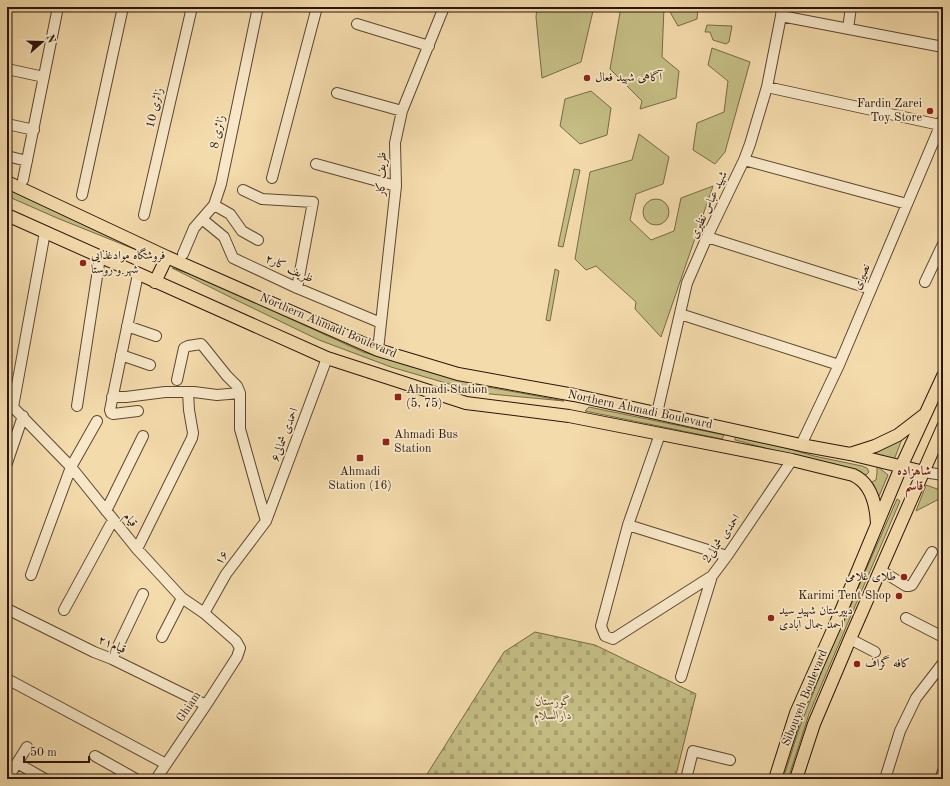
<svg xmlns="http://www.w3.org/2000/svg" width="950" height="786" viewBox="0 0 950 786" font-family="'Old Standard TT',Amiri,serif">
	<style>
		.grass { fill: #c4bd84; stroke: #786947 }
		.cemetery { fill: url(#cemetery-stones); stroke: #786947 }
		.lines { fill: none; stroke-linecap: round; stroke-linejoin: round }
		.minor-casing { stroke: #5d4632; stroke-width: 12 }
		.major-casing { stroke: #2b150a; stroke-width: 14 }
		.minor { stroke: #f8e8c9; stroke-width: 10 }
		.major { stroke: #f4dbac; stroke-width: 12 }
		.poi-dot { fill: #8f2418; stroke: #f8e8c9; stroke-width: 1.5 }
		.labels { text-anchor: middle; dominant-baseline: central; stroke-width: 3.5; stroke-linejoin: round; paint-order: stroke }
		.poi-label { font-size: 12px; fill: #2b150a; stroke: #f8e8c9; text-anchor: start }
		.street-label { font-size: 12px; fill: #2b150a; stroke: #f8e8c9 }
		.park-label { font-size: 12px; font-style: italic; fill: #59472f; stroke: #f8e8c9 }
		.neighbourhood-label { font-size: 13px; font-weight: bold; fill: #7a1f14; stroke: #f8e8c9 }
	</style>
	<defs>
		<pattern id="cemetery-stones" width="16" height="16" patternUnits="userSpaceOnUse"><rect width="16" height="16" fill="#c4bd84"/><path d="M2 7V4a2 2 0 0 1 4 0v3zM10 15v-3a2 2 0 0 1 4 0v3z" fill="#a9a271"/></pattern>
	</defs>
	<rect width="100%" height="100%" fill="#f4dbac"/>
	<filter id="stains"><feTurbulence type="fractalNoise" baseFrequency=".005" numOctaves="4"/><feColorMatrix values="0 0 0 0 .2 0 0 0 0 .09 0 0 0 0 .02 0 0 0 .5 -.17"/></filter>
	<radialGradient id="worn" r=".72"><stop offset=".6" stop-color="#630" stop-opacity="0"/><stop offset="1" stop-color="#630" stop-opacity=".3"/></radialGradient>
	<path class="grass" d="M537 7H591L593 11 581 62 542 78 536 17Z
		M621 7H664L662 57 679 71 676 98 640 109 642 101 610 69Z
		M672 7H698L697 19 678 26 670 12Z
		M707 25 732 26 729 42 726 44 713 40 710 32H705Z
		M712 48 750 62 725 152 715 164 693 150 697 123 724 112 728 81 708 65Z
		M591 91 611 108 607 135 580 144 560 126 565 99Z
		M639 134 669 157 663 184 636 194 630 220 651 240 674 231 681 198 713 186 661 337 635 309 636 302 596 266 586 270 575 259 590 172 632 160Z
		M574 169 580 170 563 247 558 246Z
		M7 189 149 255 57 218 7 196Z
		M643 212a13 13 0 1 1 26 0a13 13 0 1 1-26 0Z
		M172 268 194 275 363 352 488 387 564 401 480 393 391 367 319 340 232 298Z
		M555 269 559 271 550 321 546 320Z
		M589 407 724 435 722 439 585 411Z
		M735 437 786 448 814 456 862 466 867 468 869 472 866 475 735 440Z
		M902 439 894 460 872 455Z
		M877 466 888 475 877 501 868 484 876 480 877 473Z
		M926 485 943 491V497L916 511Z
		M897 499 900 501 809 714 788 779H783L799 729 823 668Z"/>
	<path class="cemetery" d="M535 632 595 645 696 694 675 779H424L504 652Z"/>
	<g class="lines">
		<defs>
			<path id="minor" d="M781 16 943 47
				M357 24 429 46
				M848 29 851 7
				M7 69 44 77
				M767 87 940 125
				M337 93 402 111
				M7 124 34 130
				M7 156 27 161
				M744 160 907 204
				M316 164 396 186
				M272 178 317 7
				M23 180 58 7
				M243 190 262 199 313 202 297 288
				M82 195 123 7
				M214 205 230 214 242 231 258 240
				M144 215 192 7
				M202 219 224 237 233 258 297 288 381 323
				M707 237 871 289
				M183 254 194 228 214 205 221 184 258 7
				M138 274 110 410 111 413 113 414 138 411
				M925 282 943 244
				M680 314 839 365
				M127 326 156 336
				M378 350 396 186 395 143 402 111 444 7
				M121 355 150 365
				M177 380 184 348 188 346 201 344 203 346 227 376 237 386 240 393V429L266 521
				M112 397H126L165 392H194L217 395 240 393
				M7 401 71 467 137 549 182 598 204 613 236 641 240 648 237 657 206 705 156 779
				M77 406 100 257
				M13 407 45 232
				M657 413 687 283 707 237 744 160 750 144 767 87 781 16 782 7
				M660 434 628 525 601 626 605 636 613 639 712 576 727 556 792 460
				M801 445 839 365 943 119
				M7 463 23 416
				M924 472 943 475
				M106 511 143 436
				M628 525 727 556
				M137 549 192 438 193 433 189 410 188 392
				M880 570 906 586H909L912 585 932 552
				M31 575 71 467 97 421
				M7 609 94 652 112 659 206 705
				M64 610 113 520
				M204 613 226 574 266 521 327 358
				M906 618 943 637
				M162 637 182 598
				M850 639 875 652
				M112 659 143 594
				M681 677 712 576
				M7 679 166 764
				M95 756 136 779
				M17 763 45 779
				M7 779 27 747
				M686 779 693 751 730 760
				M885 779 900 731 916 698 943 663
				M940 779 943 771"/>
			<path id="major" d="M7 182 167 257 378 350 458 374 574 395 801 445 850 454 924 472
				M7 215 327 358 466 403 569 416 792 460 853 475C871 483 876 505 877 523
				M155 282 167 257
				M850 454 875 446 898 435 924 415
				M775 779 796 713 836 623 901 467 943 376
				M796 779 814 724 850 639 943 427"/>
		</defs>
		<use href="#minor" class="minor-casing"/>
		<use href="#major" class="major-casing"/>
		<use href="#minor" class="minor"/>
		<use href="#major" class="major"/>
	</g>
	<g class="poi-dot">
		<circle cx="587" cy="78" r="4"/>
		<circle cx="930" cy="111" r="4"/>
		<circle cx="83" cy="263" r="4"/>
		<rect x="394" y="393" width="8" height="8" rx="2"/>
		<rect x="382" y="438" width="8" height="8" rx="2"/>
		<rect x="356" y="454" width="8" height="8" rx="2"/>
		<circle cx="904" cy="577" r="4"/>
		<circle cx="899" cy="596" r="4"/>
		<circle cx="771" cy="618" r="4"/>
		<circle cx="857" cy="664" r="4"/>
	</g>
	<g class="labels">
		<g class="poi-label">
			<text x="595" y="78">آگاهی شهید فعال</text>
			<text x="922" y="104" text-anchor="end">Fardin Zarei<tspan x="922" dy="14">Toy Store</tspan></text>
			<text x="91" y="256">فروشگاه موادغذایی<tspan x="91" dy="14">شهر و روستا</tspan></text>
			<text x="406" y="390">Ahmadi Station<tspan x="406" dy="14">(5, 75)</tspan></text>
			<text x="394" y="435">Ahmadi Bus<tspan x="394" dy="14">Station</tspan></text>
			<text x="360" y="472" text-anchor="middle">Ahmadi<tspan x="360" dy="14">Station (16)</tspan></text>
			<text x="896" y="577" text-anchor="end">طلای غلامی</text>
			<text x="891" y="596" text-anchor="end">Karimi Tent Shop</text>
			<text x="779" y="611">دبیرستان شهید سید<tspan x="779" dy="14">احمد جمال آبادی</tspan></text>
			<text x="865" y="664">کافه گراف</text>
		</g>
		<g class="street-label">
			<text transform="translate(155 108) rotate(-77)">10 زائری</text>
			<text transform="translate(218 132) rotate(-78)">8 زائری</text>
			<text transform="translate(382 174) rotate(-88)">ظریف کار</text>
			<text transform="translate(709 205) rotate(-65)">شهید عباس نظیری</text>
			<text transform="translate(289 269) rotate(25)">۲ظریف کار</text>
			<text transform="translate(862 277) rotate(-67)">نصیری</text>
			<text transform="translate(328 326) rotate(23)">Northern Ahmadi Boulevard</text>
			<text transform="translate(640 410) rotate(12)">Northern Ahmadi Boulevard</text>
			<text transform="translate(285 435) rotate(-69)">احمدی شمالی۶</text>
			<text transform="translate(130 520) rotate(51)">قیام</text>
			<text transform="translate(722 539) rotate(-55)">2احمدی شمالی</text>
			<text transform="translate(222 558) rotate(-54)">۱۶</text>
			<text transform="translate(112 645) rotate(23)">قیام۲۱</text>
			<text transform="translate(805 698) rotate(-68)">Sibouyeh Boulevard</text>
			<text transform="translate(189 707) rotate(-56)">Ghiam</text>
		</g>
		<g class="park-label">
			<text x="553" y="702">گورستان<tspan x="553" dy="14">دارالسلام</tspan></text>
		</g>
		<g class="neighbourhood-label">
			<text x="914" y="471">شاهزاده<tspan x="914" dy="15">قاسم</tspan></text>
		</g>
	</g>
	<rect width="950" height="786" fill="none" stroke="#f4dbac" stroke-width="24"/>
	<rect x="8" y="8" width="934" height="770" fill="none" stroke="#2b150a" stroke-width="2"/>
	<rect x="12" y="12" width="926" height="762" fill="none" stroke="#2b150a"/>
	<g transform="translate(42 42) rotate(70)" stroke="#f8e8c9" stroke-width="3" paint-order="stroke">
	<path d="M0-3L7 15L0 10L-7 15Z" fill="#2b150a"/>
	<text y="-6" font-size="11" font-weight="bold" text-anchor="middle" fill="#2b150a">N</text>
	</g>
	<path d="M24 756v6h65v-6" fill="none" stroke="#2b150a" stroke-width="2"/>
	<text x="30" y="756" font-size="12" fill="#2b150a" stroke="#f8e8c9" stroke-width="3" paint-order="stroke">50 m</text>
	<rect width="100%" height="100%" filter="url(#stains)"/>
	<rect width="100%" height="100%" fill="url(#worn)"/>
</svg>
